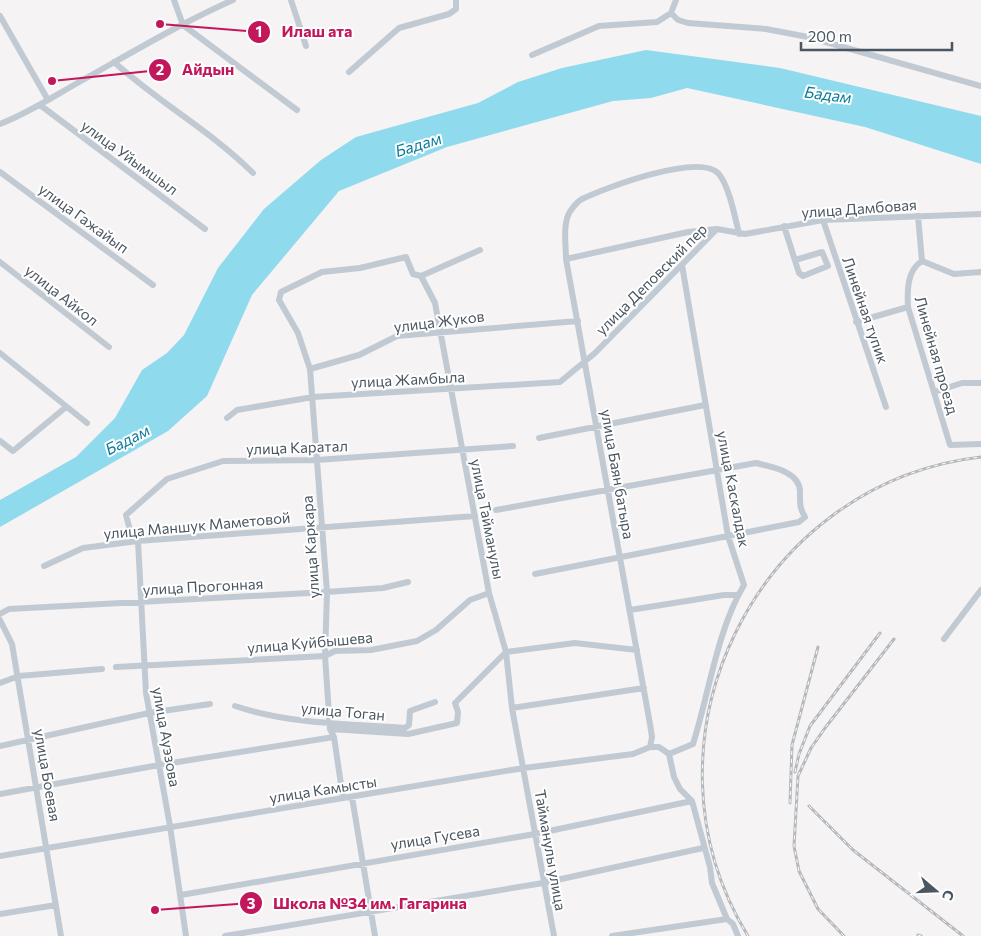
<svg xmlns="http://www.w3.org/2000/svg" width="981" height="936" viewBox="0 0 981 936" font-family="Commissioner,sans-serif">
	<style>
		.water { fill: #90daee }
		.lines { fill: none; stroke-linecap: round; stroke-linejoin: round }
		.minor { stroke: #c1cad2; stroke-width: 6 }
		.rail-casing { stroke: #b5b8bd; stroke-width: 3 }
		.rail { stroke: #fff; stroke-width: 1; stroke-dasharray: 4; stroke-linecap: butt }
		.labels { text-anchor: middle; dominant-baseline: central; stroke-width: 4; stroke-linejoin: round; paint-order: stroke }
		.street-label { font-size: 15px; fill: #4a5661; stroke: #fff }
		.water-label { font-size: 16px; font-style: italic; fill: #0c7c9b; stroke: #fff }
		.leader { fill: none; stroke: #c2185b; stroke-width: 2 }
		.callout-dot { fill: #c2185b; stroke: #fff; stroke-width: 2 }
		.mark-label { font-size: 15px; text-anchor: middle; font-weight: bold; fill: #fff }
		.callout-label { font-size: 16px; text-anchor: middle; font-weight: bold; fill: #c2185b; stroke: #fff; stroke-width: 4; stroke-linejoin: round; paint-order: stroke }
	</style>
	<rect width="100%" height="100%" fill="#f5f3f3"/>
	<path class="water" d="M646 50 780 68 981 116V164L865 127 687 88 651 98 613 101 447 147 339 191 252 295 207 396 168 431 0 527V500L76 457 115 418 142 370 167 353 184 335 218 268 264 209 321 160 356 137 478 103 518 82 562 68Z"/>
	<g class="lines">
		<path class="minor" d="M174 0 183 25 297 110
			M291 0 306 46
			M671 13 678 20 688 23 766 29 808 37 981 86
			M0 16 48 100
			M532 55 599 26 657 22 671 13 676 0
			M114 62C158 102 211 131 253 173
			M349 72 399 28 449 14 456 9V0
			M40 105 205 229
			M0 124C29 113 54 96 81 81 131 53 181 23 233 0
			M0 172 153 285
			M918 216 922 261C907 270 907 291 908 307L950 445 981 444
			M823 220 886 407
			M784 226 799 273 803 276 828 266 822 252 795 260
			M566 259 688 232 717 229
			M922 261 954 274 981 272
			M0 262 109 347
			M421 276 435 303 489 593 506 652 512 708 554 936
			M856 322 908 307
			M0 353 87 423
			M310 369 359 355 397 336 578 321
			M934 392 962 383H981
			M227 418 237 410 313 397 560 382 595 353 717 229 745 234 823 220 981 214
			M539 438 705 405
			M0 441 13 451 66 407
			M496 510 756 463C771 467 799 471 800 491 800 502 799 507 805 517L799 522 535 574
			M138 541 146 693 170 826 186 936
			M133 542 126 515 167 479 223 461 317 460 513 446
			M44 566 83 548 138 541 475 516
			M630 610 724 595H738
			M0 614 9 609 327 592 383 588 408 582
			M0 620 12 644 61 936
			M944 639 981 590
			M116 667 325 656 335 651 371 650 417 641 436 630 470 600 489 593
			M0 683 19 676 102 669
			M235 706C289 724 348 724 405 728L409 725 410 711 435 702
			M512 708 644 688
			M330 729 408 734 457 723 458 712 455 703 506 652 575 643 637 650
			M0 746 149 713 210 704
			M650 747 652 737 650 724 566 259C566 245 562 222 571 210 574 206 578 201 582 199 605 188 697 153 718 173 729 185 735 217 739 234
			M650 747H659L669 754 674 777 680 789 692 801 710 867 712 883 727 919 733 924 738 936
			M669 754 693 744C709 694 717 630 744 585L728 536 682 265
			M0 794 159 765 334 737
			M352 797 375 936
			M343 798 334 737 330 729 325 656 327 592 310 369 298 333 279 300 281 292 322 272 360 268 406 257 413 274 421 276 480 250
			M0 856 343 798 524 768 633 754 650 747
			M181 895 535 834 692 801
			M0 914 56 905
			M225 936 543 883 703 848
			M612 936 727 919"/>
		<defs>
			<path id="rail" d="M795 772 799 754 810 726 880 633
				M790 803 792 745 818 647
				M809 806 853 850 963 936
				M918 935 921 936
				M748 936C629 742 755 483 981 457
				M844 936 818 909 799 871 794 846 798 776 811 748 825 728 894 639"/>
		</defs>
		<use href="#rail" class="rail-casing"/>
		<use href="#rail" class="rail"/>
	</g>
	<g class="labels">
		<g class="street-label">
			<text transform="translate(130 157) rotate(36)">улица Уйымшыл</text>
			<text transform="translate(859 208) rotate(-4)">улица Дамбовая</text>
			<text transform="translate(84 218) rotate(36)">улица Гажайып</text>
			<text transform="translate(651 279) rotate(-45)">улица Деповский пер</text>
			<text transform="translate(62 295) rotate(38)">улица Айкол</text>
			<text transform="translate(866 310) rotate(71)">Линейная тупик</text>
			<text transform="translate(439 321) rotate(-7)">улица Жуков</text>
			<text transform="translate(937 355) rotate(74)">Линейная проезд</text>
			<text transform="translate(408 379) rotate(-3)">улица Жамбыла</text>
			<text transform="translate(297 447) rotate(-2)">улица Каратал</text>
			<text transform="translate(618 474) rotate(80)">улица Баян батыра</text>
			<text transform="translate(734 489) rotate(79)">улица Каскалдак</text>
			<text transform="translate(488 519) rotate(79)">улица Тайманулы</text>
			<text transform="translate(197 525) rotate(-5)">улица Маншук Маметовой</text>
			<text transform="translate(310 547) rotate(-94)">улица Каркара</text>
			<text transform="translate(203 586) rotate(-3)">улица Прогонная</text>
			<text transform="translate(310 642) rotate(-5)">улица Куйбышева</text>
			<text transform="translate(343 711) rotate(5)">улица Тоган</text>
			<text transform="translate(167 737) rotate(80)">улица Ауэзова</text>
			<text transform="translate(48 775) rotate(80)">улица Боевая</text>
			<text transform="translate(323 789) rotate(-9)">улица Камысты</text>
			<text transform="translate(435 837) rotate(-9)">улица Гусева</text>
			<text transform="translate(551 850) rotate(80)">Тайманулы улица</text>
		</g>
		<g class="water-label">
			<text transform="translate(828 94) rotate(7)">Бадам</text>
			<text transform="translate(418 144) rotate(-17)">Бадам</text>
			<text transform="translate(127 439) rotate(-27)">Бадам</text>
		</g>
	</g>
	<path class="leader" d="M160 24L259 32M52 81L160 70M155 910L251 903"/>
	<g class="callout-dot">
		<circle cx="160" cy="24" r="5"/>
		<circle cx="52" cy="81" r="5"/>
		<circle cx="155" cy="910" r="5"/>
		<circle cx="259" cy="32" r="12"/>
		<circle cx="160" cy="70" r="12"/>
		<circle cx="251" cy="903" r="12"/>
	</g>
	<g class="mark-label">
		<text x="259" y="37">1</text>
		<text x="160" y="75">2</text>
		<text x="251" y="909">3</text>
	</g>
	<g class="callout-label">
		<text x="317" y="37">Илаш ата</text>
		<text x="208" y="75">Айдын</text>
		<text x="370" y="909">Школа №34 им. Гагарина</text>
	</g>
	<g transform="translate(936 891) rotate(109)" stroke="#ffffff" stroke-width="4" paint-order="stroke">
	<path d="M0-4L9 19L0 12L-9 19Z" fill="#4a5661"/>
	<text y="-8" font-size="14" font-weight="bold" text-anchor="middle" fill="#4a5661">С</text>
	</g>
	<path d="M801 42v8h151v-8" fill="none" stroke="#4a5661" stroke-width="2.5"/>
	<text x="808" y="42" font-size="15" fill="#4a5661" stroke="#ffffff" stroke-width="4" paint-order="stroke">200 m</text>
</svg>
